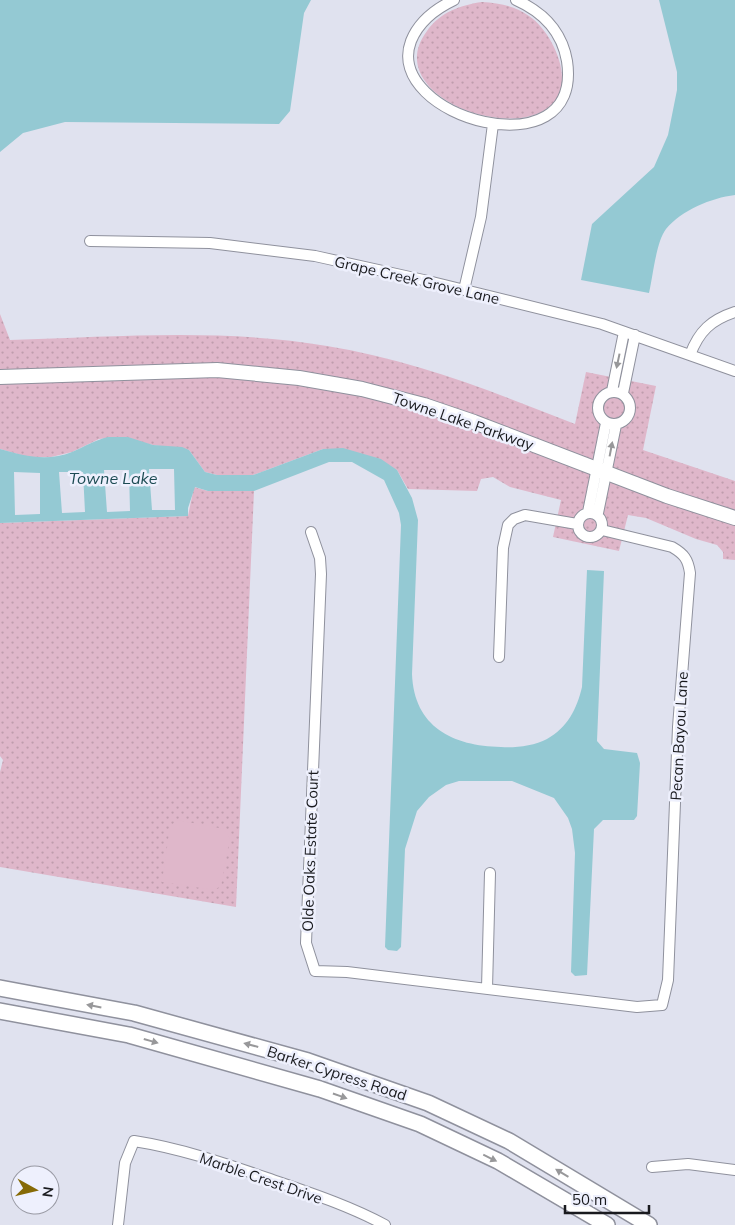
<svg xmlns="http://www.w3.org/2000/svg" width="735" height="1225" viewBox="0 0 735 1225" font-family="Mulish,sans-serif">
	<style>
		.grass { fill: url(#grass-dots) }
		.garden { fill: #dfb7ca }
		.water { fill: #94c9d3 }
		.pier { fill: #e0e2ef }
		.lines { fill: none; stroke-linecap: round; stroke-linejoin: round }
		.street-casing { stroke: #8f919d; stroke-width: 12 }
		.secondary-casing { stroke: #8f919d; stroke-width: 16 }
		.primary-casing { stroke: #8f919d; stroke-width: 18 }
		.street { stroke: #fff; stroke-width: 10 }
		.secondary { stroke: #fff; stroke-width: 14 }
		.primary { stroke: #fff; stroke-width: 15 }
		.oneway { fill: #98989a }
		.labels { text-anchor: middle; dominant-baseline: central; stroke-width: 5; stroke-linejoin: round; paint-order: stroke }
		.street-label { font-size: 15px; fill: #191a1e; stroke: #eef0fd }
		.water-label { font-size: 16px; font-style: italic; fill: #1c4b53; stroke: #eef0fd }
	</style>
	<defs>
		<pattern id="grass-dots" width="8" height="8" patternUnits="userSpaceOnUse" patternTransform="scale(1.25)"><rect width="8" height="8" fill="#dfb7ca"/><path d="M2 2h.1M6 6h.1" fill="none" stroke="#bf9dad" stroke-width="1.8" stroke-linecap="round"/></pattern>
	</defs>
	<rect width="100%" height="100%" fill="#e0e2ef"/>
	<path class="grass" d="M482 2C499 3 515 6 529 16 553 32 578 85 549 107 505 142 381 92 427 31 440 12 461 5 482 2Z
		M0 314 10 340C116 337 222 328 327 346 414 360 494 392 575 424L586 372 656 386 643 450 735 481V560L723 559V552L717 545 696 539 646 518 628 515 619 551 553 537 561 500 510 487 493 477 481 479 477 491 408 489 397 470 323 449 253 475H217L205 472 189 450 153 445 117 437 99 439 72 452 51 457H28L0 449Z
		M194 487 208 491H254L236 907 0 867V772L3 760 0 756V523L188 516Z"/>
	<path class="garden" d="M177 820 224 829 230 838 221 886 214 890 162 882 170 827Z"/>
	<path class="water" d="M0 0H311L304 13 290 111 279 124 65 122 23 133 0 152Z
		M659 0H735V195C711 198 682 210 666 229 656 242 653 276 649 293L581 280 592 224 654 167 668 135 677 90V72Z
		M108 437H128L153 445 182 447 189 450 205 472 217 475H253L323 449 343 448 381 459 397 470 412 498 418 520 412 674C414 727 453 746 501 747 515 748 534 746 547 739 567 728 577 709 582 687L587 570 604 571 597 741 604 749 637 753 640 763 637 816 634 820H603L594 829 587 975 575 976 571 972 575 853 572 829 568 818 554 798 512 781H459L446 785 429 797 417 811 405 849 401 947 397 951 388 950 385 947 401 525 399 513 384 480 352 462H329L254 491H208L195 487 188 508V516L0 523V449C24 456 47 462 72 452 84 447 95 440 108 437Z"/>
	<path class="pier" d="M149 469H174L175 510H152Z
		M104 470H129L130 511 107 512Z
		M14 472 40 473V514L15 515Z
		M59 472H83L85 512 62 513Z"/>
	<g class="lines">
		<defs>
			<path id="street" d="M454 0C435 9 419 21 411 41 382 117 584 174 567 61 562 32 543 12 516 0
				M90 241 210 243 315 256 428 281 602 324 735 371
				M464 290 481 217 493 124
				M690 355C699 331 711 320 735 312
				M612 391 624 332
				M598 408a16 16 0 1 1 32 0a16 16 0 1 1-32 0Z
				M623 393 635 335
				M588 512 606 423
				M578 525a12 12 0 1 1 24 0a12 12 0 1 1-24 0Z
				M598 513 616 425
				M311 532 320 558 321 574 306 943 315 971 347 972 637 1007 662 1005 668 980 678 727 690 573C688 559 684 554 672 547L602 530
				M499 657 503 548 508 525 514 519 525 515 577 524
				M487 988 490 873
				M652 1167 688 1164 735 1170
				M118 1225 125 1163 134 1141C179 1148 224 1163 267 1178 307 1192 348 1205 385 1225"/>
			<path id="secondary" d="M0 377 217 370 299 378 362 389 424 405 474 422 667 496 735 518"/>
			<path id="primary" d="M0 988 134 1013 308 1061 428 1103 509 1141 649 1225
				M0 1011 129 1035 320 1089 420 1124 498 1161 607 1225"/>
		</defs>
		<use href="#street" class="street-casing"/>
		<use href="#secondary" class="secondary-casing"/>
		<use href="#primary" class="primary-casing"/>
		<use href="#street" class="street"/>
		<use href="#secondary" class="secondary"/>
		<use href="#primary" class="primary"/>
	</g>
	<defs><path id="oneway-solid" d="M-6-.8H1V-3.2L6.5 0L1 3.2V.8H-6Z" transform="scale(1.25)"/></defs>
	<g class="oneway">
		<use href="#oneway-solid" transform="translate(618 361) rotate(102)"/>
		<use href="#oneway-solid" transform="translate(611 449) rotate(-79)"/>
		<use href="#oneway-solid" transform="translate(94 1006) rotate(-169)"/>
		<use href="#oneway-solid" transform="translate(151 1041) rotate(16)"/>
		<use href="#oneway-solid" transform="translate(251 1045) rotate(-165)"/>
		<use href="#oneway-solid" transform="translate(340 1096) rotate(19)"/>
		<use href="#oneway-solid" transform="translate(490 1158) rotate(26)"/>
		<use href="#oneway-solid" transform="translate(562 1173) rotate(-149)"/>
	</g>
	<g class="labels">
		<g class="street-label">
			<text transform="translate(417 280) rotate(13)">Grape Creek Grove Lane</text>
			<text transform="translate(463 421) rotate(19)">Towne Lake Parkway</text>
			<text transform="translate(679 736) rotate(-87)">Pecan Bayou Lane</text>
			<text transform="translate(310 851) rotate(-88)">Olde Oaks Estate Court</text>
			<text transform="translate(337 1073) rotate(18)">Barker Cypress Road</text>
			<text transform="translate(261 1178) rotate(19)">Marble Crest Drive</text>
		</g>
		<g class="water-label">
			<text x="113" y="478">Towne Lake</text>
		</g>
	</g>
	<g transform="translate(35 1190) rotate(98)"><circle r="24" fill="#eef0fd" stroke="#999aa4"/>
	<path d="M0-4L9 19L0 12L-9 19Z" fill="#866a06"/>
	<text y="-8" font-size="14" font-weight="bold" text-anchor="middle" fill="#191a1e">N</text>
	</g>
	<path d="M565 1205v8h84v-8" fill="none" stroke="#191a1e" stroke-width="2.5"/>
	<text x="572" y="1205" font-size="15" fill="#191a1e" stroke="#eef0fd" stroke-width="4" paint-order="stroke">50 m</text>
</svg>
